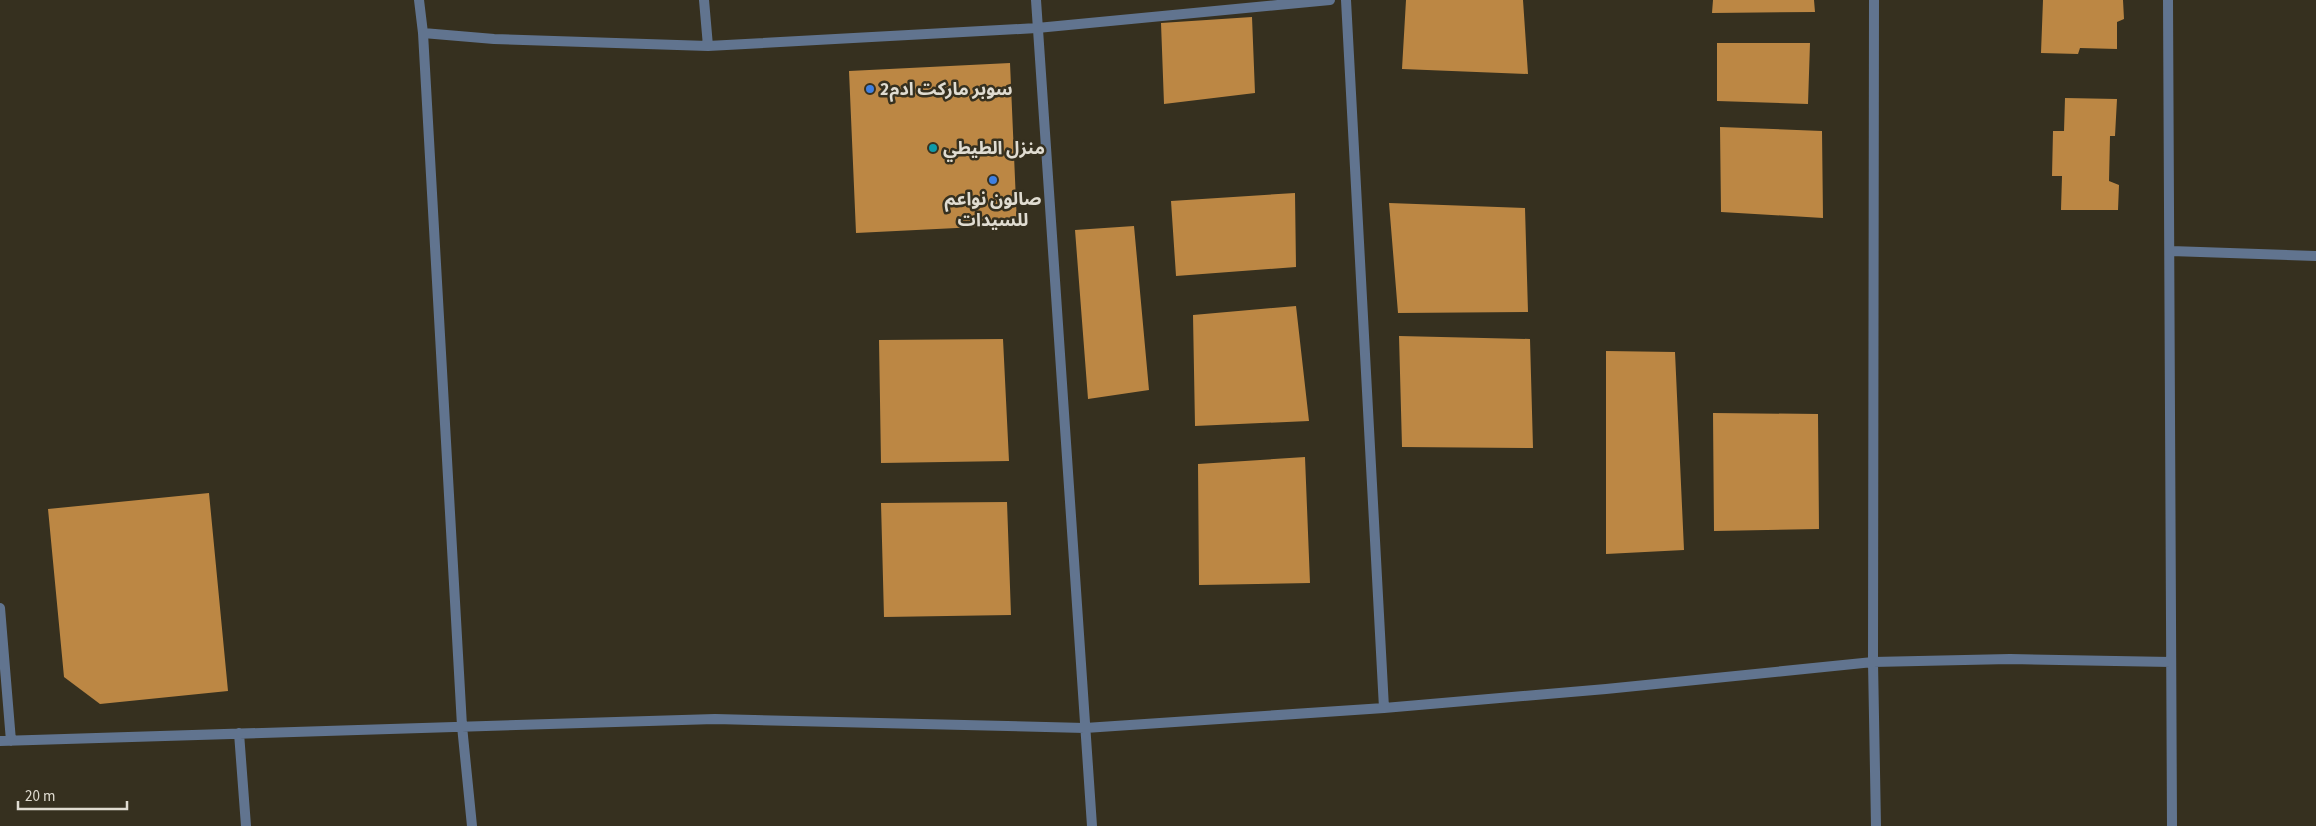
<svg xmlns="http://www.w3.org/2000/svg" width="2316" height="826" viewBox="0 0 2316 826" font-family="'Source Sans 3','Noto Sans Arabic',sans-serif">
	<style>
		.building { fill: #bc8744 }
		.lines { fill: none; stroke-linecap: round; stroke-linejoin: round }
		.street { stroke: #61748f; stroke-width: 10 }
		.shop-dot { fill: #3f7fe0; stroke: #36301f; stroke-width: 2 }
		.culture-dot { fill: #0f9aa8; stroke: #36301f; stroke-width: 2 }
		.labels { text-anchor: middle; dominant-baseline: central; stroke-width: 5; stroke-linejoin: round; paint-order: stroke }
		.poi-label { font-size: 18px; font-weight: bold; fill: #e0dcd1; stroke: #36301f; text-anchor: start }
	</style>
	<rect width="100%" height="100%" fill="#36301f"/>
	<path class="building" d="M1406 0H1523L1528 74 1402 69Z
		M1713 0H1814L1815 12 1712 13Z
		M2043 0H2123L2124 19 2117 22V49L2080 48 2078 54 2041 53Z
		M1252 17 1255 93 1164 104 1161 23Z
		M1717 43H1810L1808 104 1717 101Z
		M1010 63 1017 225 856 233 849 71Z
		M2065 98 2117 99 2115 136H2110L2109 181 2119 185 2118 210H2061L2062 176H2052L2053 131H2064Z
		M1720 127 1822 131 1823 218 1721 212Z
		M1295 193 1296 267 1176 276 1171 201Z
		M1389 203 1525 208 1528 312 1398 313Z
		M1134 226 1149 390 1088 399 1075 230Z
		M1296 306 1309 421 1195 426 1193 315Z
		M1399 336 1530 339 1533 448 1402 447Z
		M1003 339 1009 461 881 463 879 340Z
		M1606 351 1675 352 1684 550 1606 554Z
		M1713 413 1818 414 1819 529 1714 531Z
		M1305 457 1310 583 1199 585 1198 464Z
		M209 493 228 691 100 704 64 677 48 509Z
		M1007 502 1011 615 884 617 881 503Z"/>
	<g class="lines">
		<path class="street" d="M419 0 423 33 494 39 708 46 1037 28 1330 0
			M704 0 708 46
			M1036 0 1092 826
			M1346 0 1384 708
			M1874 0 1873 662 1876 826
			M2168 0 2172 826
			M423 33 462 726 472 826
			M2171 251 2316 256
			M0 608 11 741
			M239 733 246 826
			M0 741 715 719 1085 728 1384 708 1606 689 1873 662 2010 659 2171 662"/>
	</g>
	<g class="shop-dot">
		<circle cx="870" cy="89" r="5"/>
		<circle cx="993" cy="180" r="5"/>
	</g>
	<circle class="culture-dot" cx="933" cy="148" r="5"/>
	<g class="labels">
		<g class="poi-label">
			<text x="880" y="89">سوبر ماركت ادم2</text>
			<text x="943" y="148">منزل الطيطي</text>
			<text x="993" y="199" text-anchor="middle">صالون نواعم<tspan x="993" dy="21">للسيدات</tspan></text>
		</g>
	</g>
	<path d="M18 801v8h109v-8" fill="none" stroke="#e0dcd1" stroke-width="2.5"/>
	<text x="25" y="801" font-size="15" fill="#e0dcd1" stroke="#36301f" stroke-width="4" paint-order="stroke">20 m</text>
</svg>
